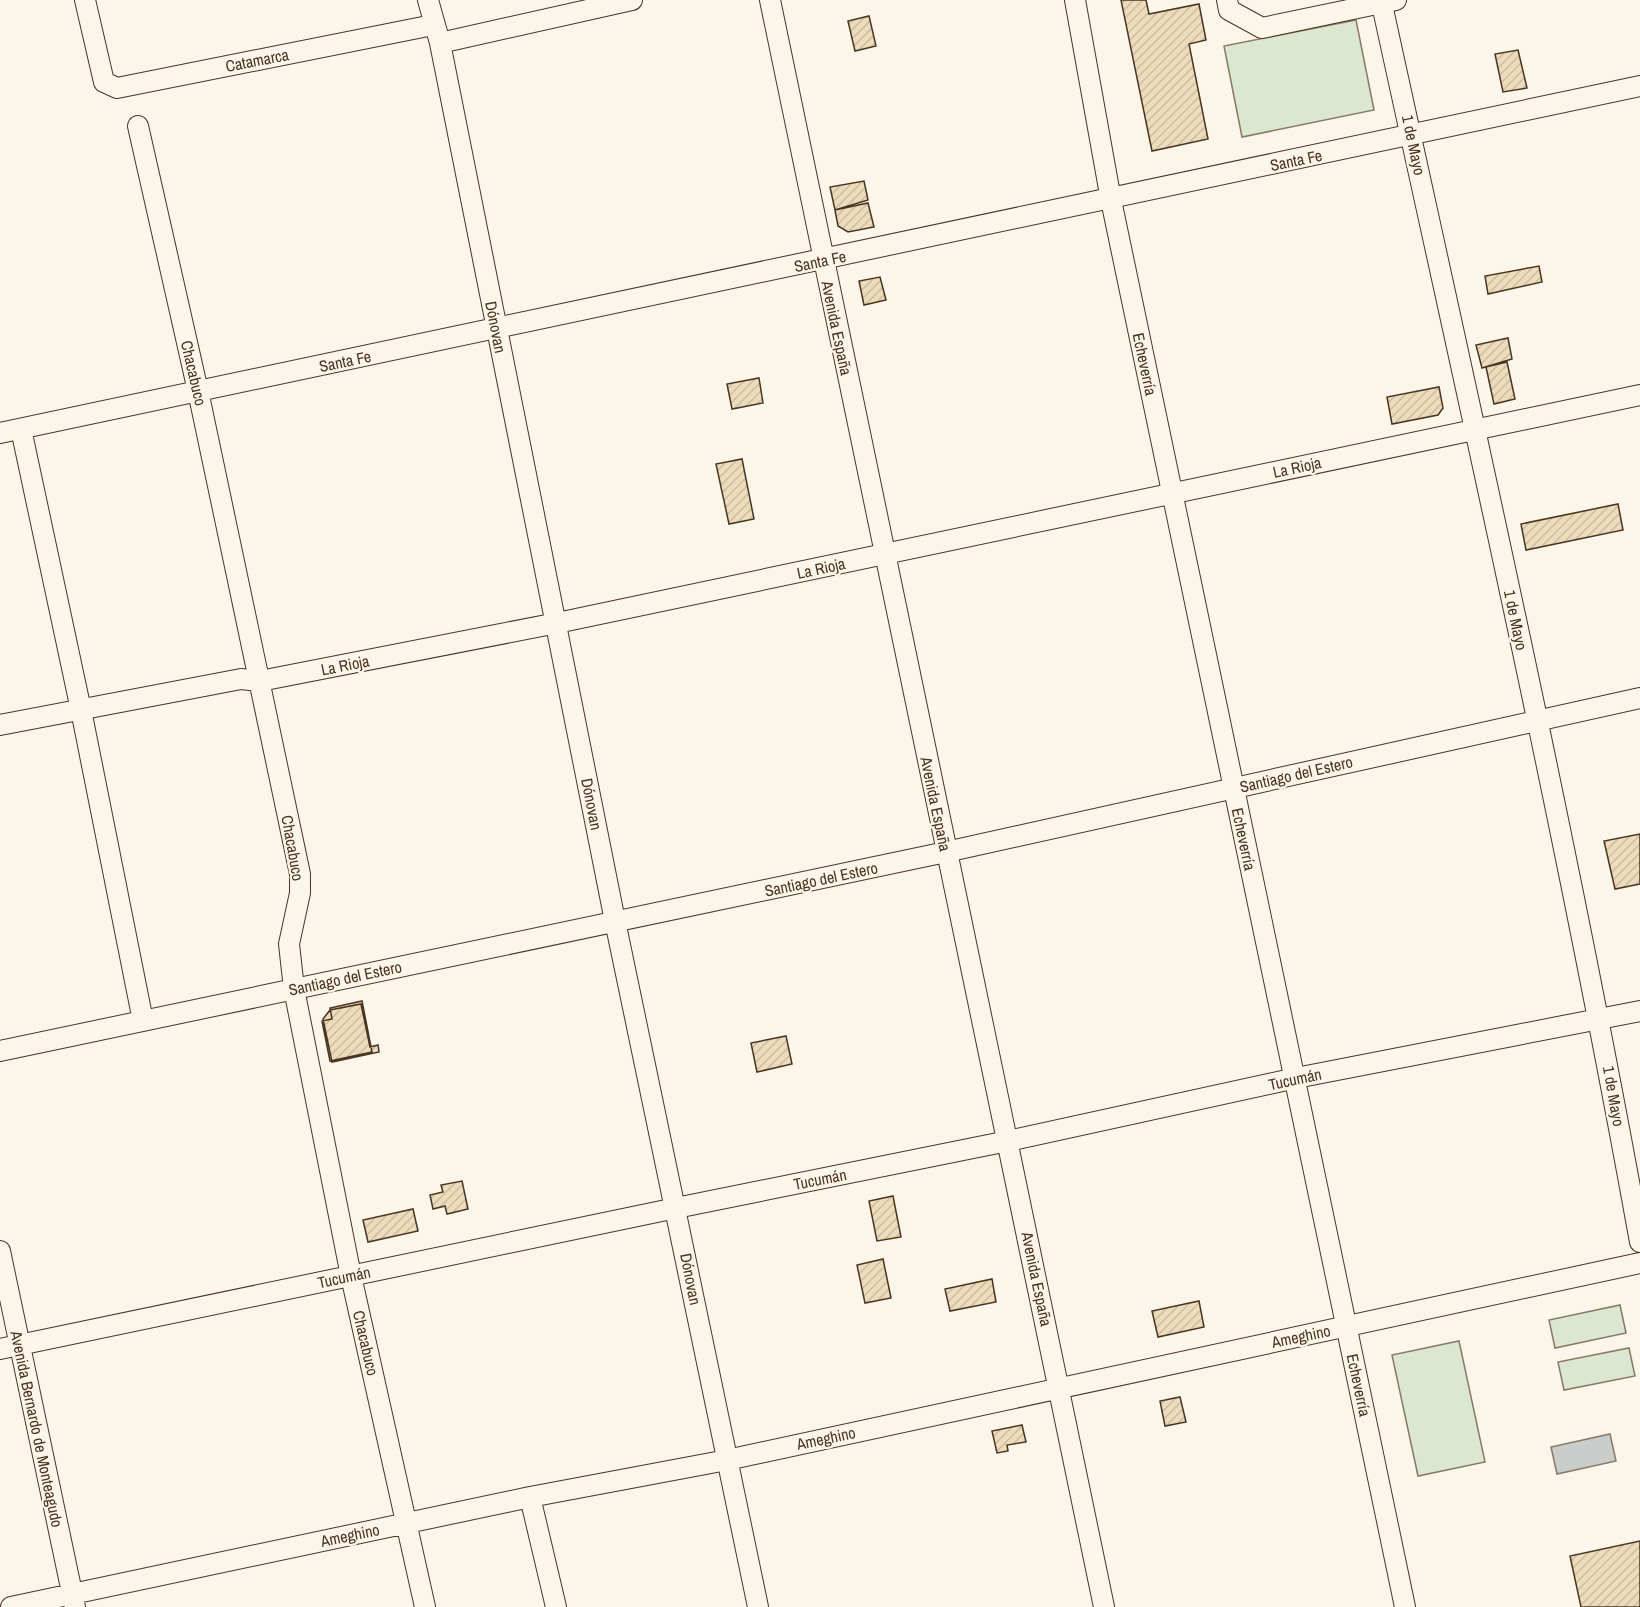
<svg xmlns="http://www.w3.org/2000/svg" width="1640" height="1607" viewBox="0 0 1640 1607" font-family="'Archivo Narrow',sans-serif">
	<style>
		.grass { fill: #dce7d0; stroke: #887966; stroke-width: 1.5 }
		.water { fill: #c9cecd; stroke: #887966; stroke-width: 1.5 }
		.building { fill: url(#building-hatch); stroke: #4a3520; stroke-width: 1.5 }
		.lines { fill: none; stroke-linecap: round; stroke-linejoin: round }
		.minor-casing { stroke: #4a3520; stroke-width: 22 }
		.minor { stroke: #fbf6e9; stroke-width: 20 }
		.labels { text-anchor: middle; dominant-baseline: central; stroke-width: 4.5; stroke-linejoin: round; paint-order: stroke }
		.street-label { font-size: 16px; fill: #4a3520; stroke: #fbf6e9 }
	</style>
	<defs>
		<pattern id="building-hatch" width="6" height="6" patternUnits="userSpaceOnUse" patternTransform="scale(1.5)"><rect width="6" height="6" fill="#ecdcbc"/><path d="M-1 1l2-2M0 6l6-6M5 7l2-2" fill="none" stroke="#ccbda1"/></pattern>
	</defs>
	<rect width="100%" height="100%" fill="#fbf6e9"/>
	<path class="grass" d="M1356 20 1374 110 1242 137 1224 46Z
		M1620 1305 1626 1333 1555 1348 1549 1320Z
		M1459 1341 1485 1462 1418 1476 1392 1355Z
		M1629 1348 1635 1376 1564 1390 1558 1362Z"/>
	<path class="water" d="M1610 1434 1616 1461 1557 1474 1551 1447Z"/>
	<path class="building" d="M1121 0H1146L1149 14 1199 4 1206 40 1189 44 1208 139 1152 151Z
		M869 16 876 46 855 51 848 21Z
		M1518 50 1527 88 1503 92 1495 54Z
		M864 181 868 200 835 210 830 187Z
		M868 203 874 227 848 232 838 226 835 210Z
		M1539 266 1542 282 1488 294 1485 276Z
		M880 277 886 300 864 305 859 281Z
		M1508 338 1512 359 1482 368 1476 345Z
		M1507 362 1515 399 1494 404 1486 367Z
		M759 378 763 403 732 409 727 384Z
		M1439 387 1443 408 1438 415 1392 424 1387 397Z
		M742 459 754 519 729 524 716 464Z
		M1618 504 1623 530 1526 550 1521 524Z
		M1640 834V884L1615 889 1604 841Z
		M362 1001 372 1052 330 1061 322 1021 332 1019 330 1008Z
		M361 1004 370 1047 378 1045 379 1052 332 1062 323 1019 330 1010Z
		M786 1036 792 1064 757 1072 751 1043Z
		M462 1181 468 1209 447 1214 445 1206 433 1209 430 1195 443 1192 441 1185Z
		M893 1196 901 1237 877 1241 869 1201Z
		M413 1209 418 1231 368 1242 363 1220Z
		M883 1259 891 1298 865 1303 857 1265Z
		M992 1279 996 1302 950 1311 945 1289Z
		M1199 1301 1204 1327 1158 1337 1152 1311Z
		M1180 1397 1186 1422 1165 1426 1160 1401Z
		M1022 1425 1026 1442 1007 1445 1008 1451 997 1453 992 1431Z
		M1640 1541V1607H1581L1570 1556Z"/>
	<g class="lines">
		<defs>
			<path id="minor" d="M85 0 104 82 117 88 433 25
				M428 0 440 43 615 921 758 1607
				M770 0 1104 1607
				M1075 0 1111 200 1405 1607
				M1227 0 1229 10 1262 28 1396 0
				M1381 0C1471 413 1565 826 1640 1242
				M440 43 632 0
				M138 126 198 391 300 874V893L289 944 294 989 351 1276 425 1607
				M21 429 81 710 143 1021
				M0 433 1640 86
				M0 725 241 679 260 681 557 623 1640 395
				M0 1051 946 852 1640 698
				M0 1251 75 1607
				M0 1349 676 1208 1008 1141 1296 1078 1640 1011
				M530 1497 556 1607
				M11 1607 530 1497 727 1460 1640 1263"/>
		</defs>
		<use href="#minor" class="minor-casing"/>
		<use href="#minor" class="minor"/>
	</g>
	<g class="labels">
		<g class="street-label">
			<text transform="translate(257 60) rotate(-11)">Catamarca</text>
			<text transform="translate(1414 145) rotate(78)">1 de Mayo</text>
			<text transform="translate(1296 160) rotate(-12)">Santa Fe</text>
			<text transform="translate(820 261) rotate(-12)">Santa Fe</text>
			<text transform="translate(496 327) rotate(79)">Dónovan</text>
			<text transform="translate(837 328) rotate(78)">Avenida España</text>
			<text transform="translate(345 361) rotate(-12)">Santa Fe</text>
			<text transform="translate(1145 364) rotate(78)">Echeverría</text>
			<text transform="translate(194 373) rotate(77)">Chacabuco</text>
			<text transform="translate(1297 467) rotate(-12)">La Rioja</text>
			<text transform="translate(821 568) rotate(-12)">La Rioja</text>
			<text transform="translate(1516 620) rotate(78)">1 de Mayo</text>
			<text transform="translate(345 665) rotate(-11)">La Rioja</text>
			<text transform="translate(1296 774) rotate(-13)">Santiago del Estero</text>
			<text transform="translate(592 804) rotate(79)">Dónovan</text>
			<text transform="translate(936 804) rotate(78)">Avenida España</text>
			<text transform="translate(1244 839) rotate(78)">Echeverría</text>
			<text transform="translate(293 848) rotate(80)">Chacabuco</text>
			<text transform="translate(821 879) rotate(-12)">Santiago del Estero</text>
			<text transform="translate(345 978) rotate(-12)">Santiago del Estero</text>
			<text transform="translate(1295 1079) rotate(-12)">Tucumán</text>
			<text transform="translate(1614 1096) rotate(80)">1 de Mayo</text>
			<text transform="translate(820 1179) rotate(-11)">Tucumán</text>
			<text transform="translate(344 1277) rotate(-12)">Tucumán</text>
			<text transform="translate(691 1279) rotate(79)">Dónovan</text>
			<text transform="translate(1037 1279) rotate(78)">Avenida España</text>
			<text transform="translate(1301 1336) rotate(-12)">Ameghino</text>
			<text transform="translate(366 1343) rotate(77)">Chacabuco</text>
			<text transform="translate(1359 1385) rotate(78)">Echeverría</text>
			<text transform="translate(37 1429) rotate(78)">Avenida Bernardo de Monteagudo</text>
			<text transform="translate(826 1438) rotate(-12)">Ameghino</text>
			<text transform="translate(350 1535) rotate(-12)">Ameghino</text>
		</g>
	</g>
</svg>
